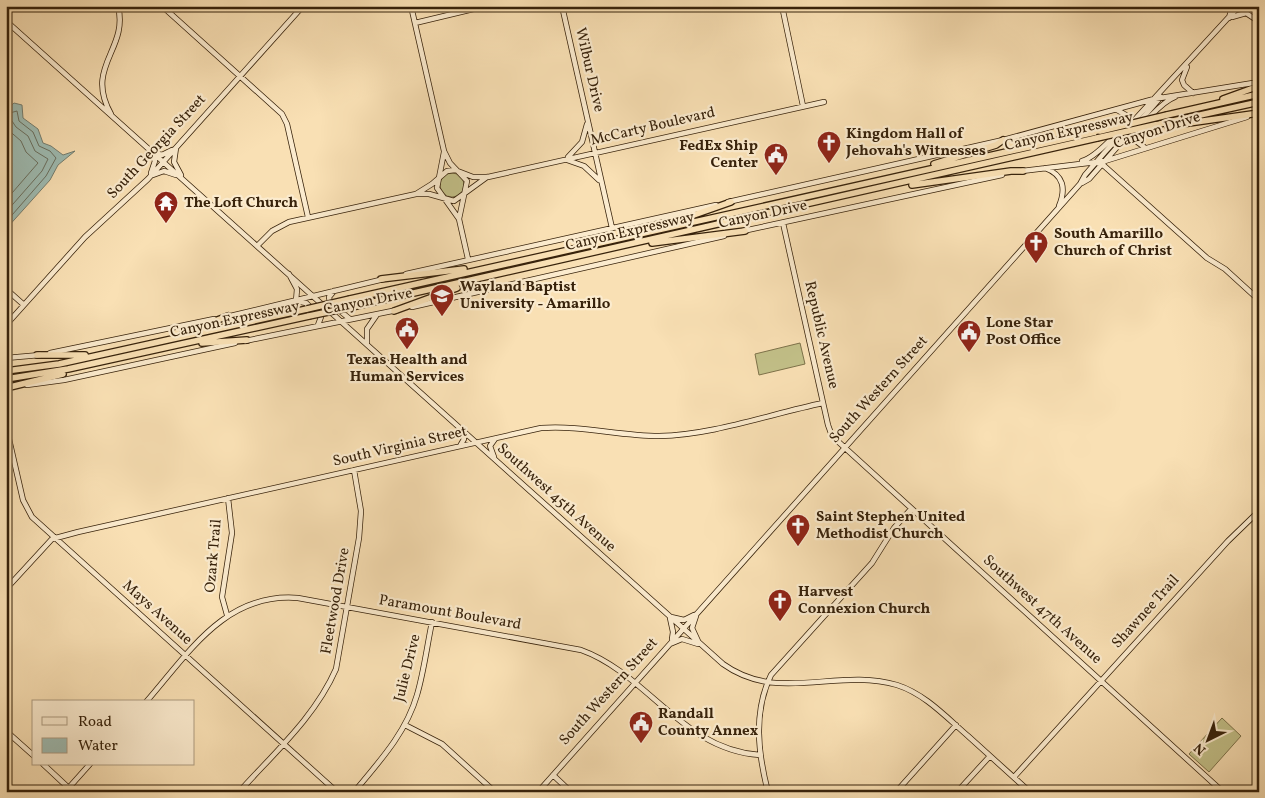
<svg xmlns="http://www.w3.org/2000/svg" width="1265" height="798" viewBox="0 0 1265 798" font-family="Vollkorn,serif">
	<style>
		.green { fill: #c3c189; stroke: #7d724a }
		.water { fill: #9ebcb3; stroke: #757e70 }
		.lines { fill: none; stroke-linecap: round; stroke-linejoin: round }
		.shore { stroke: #6a6f5f; stroke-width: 1 }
		.secondary-casing { stroke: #37220b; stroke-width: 6 }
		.highway-casing { stroke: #37220b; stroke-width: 8 }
		.secondary { stroke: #fbebce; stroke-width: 4.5 }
		.highway { stroke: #f9e0b4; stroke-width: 5.5 }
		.highway-bridge-casing { stroke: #37220b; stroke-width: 8; stroke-linecap: butt }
		.highway-bridge { stroke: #f9e0b4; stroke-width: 5.5 }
		.labels { text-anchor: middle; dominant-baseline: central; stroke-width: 4.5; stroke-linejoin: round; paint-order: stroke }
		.street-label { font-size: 15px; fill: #37220b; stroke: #fbebce }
		.poi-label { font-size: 15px; font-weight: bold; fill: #37220b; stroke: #fbebce; text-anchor: start }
	</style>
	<rect width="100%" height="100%" fill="#f9e0b4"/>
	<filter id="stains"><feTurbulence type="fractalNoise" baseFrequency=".004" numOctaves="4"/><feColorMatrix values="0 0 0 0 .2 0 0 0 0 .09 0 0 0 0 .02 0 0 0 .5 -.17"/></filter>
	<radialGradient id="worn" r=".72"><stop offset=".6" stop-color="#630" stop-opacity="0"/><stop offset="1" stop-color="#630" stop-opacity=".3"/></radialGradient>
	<path class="green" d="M440 185a12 12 0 1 1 24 0a12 12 0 1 1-24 0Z
		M800 343 805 364 759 375 755 354Z
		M1222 718 1241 736 1209 772 1189 754Z"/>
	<path class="water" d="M14 103 22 105 23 118 38 129 43 143 51 146 63 155 75 151 58 165 50 180 6 229V110Z"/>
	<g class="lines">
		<path class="shore" d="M6 114 17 111 19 121 33 132 39 146 50 151 56 158 46 176 6 222
			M6 120 12 121 16 127 28 136 35 151 48 159 42 171 6 212
			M6 128 21 141 26 152 38 163 6 200"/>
		<defs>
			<path id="secondary" d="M162 6 282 114 287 124 308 217
				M411 6 444 151 450 163 467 181 459 219
				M562 6 612 228
				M782 6 803 106
				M1247 6 1259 17
				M1232 17 1246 13 1258 21
				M1229 18 1232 6
				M6 21 723 664C779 704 837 667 897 685 925 694 946 717 968 736 988 754 1009 773 1030 792
				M415 23 486 6
				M1187 67 1182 80 1184 85 1193 93
				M111 114C84 66 129 50 118 6
				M1144 147 1136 141C1134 129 1164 101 1175 97
				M176 148 174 162 181 175
				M151 152 155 161 151 173
				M154 152 162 155 172 150
				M444 152 437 188 459 219 468 259
				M568 157 582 142 587 124
				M567 160 584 166 599 180
				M1082 161C1094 158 1127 127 1126 115L1117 110
				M1097 163 1102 164 1207 258 1225 269 1259 300
				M1045 168C1064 175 1066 189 1059 206
				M1022 171 1105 161 1247 117
				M153 175 164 171 176 175
				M1082 183 1089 179 1161 97
				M416 194 432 184 447 171 455 170 473 177H488L824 102
				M728 202 1003 140 1154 99 1259 82
				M783 223 828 425 832 436 1223 792
				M743 231 1002 175
				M258 245 272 231 289 222 416 194H429L454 201 487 177
				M289 274 297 289 296 301 306 303 321 317 318 325
				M406 274 716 205
				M6 289 24 305
				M334 291 329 297 330 303 350 319
				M412 307 724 236
				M226 317 384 279
				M6 325 85 237 148 179 303 6
				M245 341 397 310
				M367 343V329L376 316
				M50 353 214 319
				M6 358 40 355
				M27 385 64 380 235 343
				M6 426 23 500 32 517 337 792
				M460 446 464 439 461 431
				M494 457 490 446 495 439
				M6 589 52 539 78 532 541 428C581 425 619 436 659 436 713 435 770 414 823 403
				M227 615 222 597 232 533 228 498
				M696 616 692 628 698 641
				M671 617 684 620 694 615
				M670 618 673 632 672 639
				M670 644 682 639 698 644
				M146 702C188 654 225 592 298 598L581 650C648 674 682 750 760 755
				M405 725 442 744 495 792
				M6 731 34 756
				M43 764 73 792
				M553 775 571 792
				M1014 777 1228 541 1259 511
				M65 792 90 764
				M239 792C274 753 315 717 336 669L359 538 361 511 354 470
				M354 792C379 762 406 733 417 695 424 671 427 646 432 622
				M538 792 1080 184 1085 175 1105 152 1239 6
				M768 792C758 753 753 712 771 675L872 563 894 528 911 509
				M896 792 956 725
				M957 792 990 756"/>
			<path id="highway" d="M1223 99 1259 86
				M1167 115 1259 94
				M1155 125 1259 102
				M1168 126 1259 113
				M934 164 996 145 1003 140
				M912 185 1011 171H1023
				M674 222 731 202
				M652 243 745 231
				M381 279 464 269
				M350 299 1100 131
				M352 307 1097 138
				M394 311 457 288
				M183 333 228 316
				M202 343 247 340
				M37 355H85
				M6 371 59 364 307 309
				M6 379 68 369 309 316
				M10 387 63 374"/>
		</defs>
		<use href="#secondary" class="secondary-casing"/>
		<use href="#highway" class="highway-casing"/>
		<use href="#secondary" class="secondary"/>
		<use href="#highway" class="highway"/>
		<defs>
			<path id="highway-bridge" d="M1100 131 1167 115
				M1097 138 1155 125
				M307 309 350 299
				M309 316 352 307"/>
		</defs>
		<use href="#highway-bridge" class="highway-bridge-casing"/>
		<use href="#highway-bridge" class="highway-bridge"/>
	</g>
	<defs>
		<symbol id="church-pin" viewBox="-11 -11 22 30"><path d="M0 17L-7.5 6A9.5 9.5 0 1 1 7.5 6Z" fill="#8f2418" stroke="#fbebce"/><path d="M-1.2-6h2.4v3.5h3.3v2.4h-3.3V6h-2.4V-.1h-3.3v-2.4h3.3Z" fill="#fff"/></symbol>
		<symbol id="civic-pin" viewBox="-11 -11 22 30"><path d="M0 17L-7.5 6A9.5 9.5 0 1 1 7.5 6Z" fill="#8f2418" stroke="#fbebce"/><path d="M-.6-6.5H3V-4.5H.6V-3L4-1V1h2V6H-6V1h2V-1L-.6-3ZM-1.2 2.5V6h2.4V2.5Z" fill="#fff"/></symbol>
		<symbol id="temple-pin" viewBox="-11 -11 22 30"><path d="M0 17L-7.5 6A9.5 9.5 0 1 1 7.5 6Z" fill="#8f2418" stroke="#fbebce"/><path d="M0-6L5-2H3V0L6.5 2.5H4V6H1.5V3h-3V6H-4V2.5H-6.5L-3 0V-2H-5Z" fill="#fff"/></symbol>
		<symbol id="university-pin" viewBox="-11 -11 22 30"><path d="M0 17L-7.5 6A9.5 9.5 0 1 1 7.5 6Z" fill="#8f2418" stroke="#fbebce"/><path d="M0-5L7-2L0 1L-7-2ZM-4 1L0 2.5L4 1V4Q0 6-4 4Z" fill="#fff"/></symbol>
	</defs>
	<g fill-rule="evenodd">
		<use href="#church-pin" x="815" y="129" width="28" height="38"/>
		<use href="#civic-pin" x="762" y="141" width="28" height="38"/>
		<use href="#temple-pin" x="152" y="189" width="28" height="38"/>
		<use href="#church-pin" x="1022" y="229" width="28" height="38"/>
		<use href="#university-pin" x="428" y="282" width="28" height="38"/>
		<use href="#civic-pin" x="393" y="315" width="28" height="38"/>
		<use href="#civic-pin" x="955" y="318" width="28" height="38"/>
		<use href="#church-pin" x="784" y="512" width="28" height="38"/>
		<use href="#church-pin" x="766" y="587" width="28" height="38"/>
		<use href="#civic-pin" x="627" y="709" width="28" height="38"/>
	</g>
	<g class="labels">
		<g class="street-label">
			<text transform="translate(589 70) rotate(77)">Wilbur Drive</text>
			<text transform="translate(653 127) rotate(-13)">McCarty Boulevard</text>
			<text transform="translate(1157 131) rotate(-18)">Canyon Drive</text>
			<text transform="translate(1069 132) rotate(-13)">Canyon Expressway</text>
			<text transform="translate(157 147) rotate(-47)">South Georgia Street</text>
			<text transform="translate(763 215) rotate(-12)">Canyon Drive</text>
			<text transform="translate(630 232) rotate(-13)">Canyon Expressway</text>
			<text transform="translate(368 302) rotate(-11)">Canyon Drive</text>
			<text transform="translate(235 320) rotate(-12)">Canyon Expressway</text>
			<text transform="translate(821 335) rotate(77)">Republic Avenue</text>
			<text transform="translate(879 390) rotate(-48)">South Western Street</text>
			<text transform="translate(400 447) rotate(-13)">South Virginia Street</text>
			<text transform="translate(556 498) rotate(42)">Southwest 45th Avenue</text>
			<text transform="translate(214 556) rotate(-85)">Ozark Trail</text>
			<text transform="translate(336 601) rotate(-80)">Fleetwood Drive</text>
			<text transform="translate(1042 610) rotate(42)">Southwest 47th Avenue</text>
			<text transform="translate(1146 612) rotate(-48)">Shawnee Trail</text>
			<text transform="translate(157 613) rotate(42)">Mays Avenue</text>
			<text transform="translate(450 613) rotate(10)">Paramount Boulevard</text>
			<text transform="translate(408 668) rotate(-76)">Julie Drive</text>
			<text transform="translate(609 692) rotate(-48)">South Western Street</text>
		</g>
		<g class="poi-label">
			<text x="846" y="134">Kingdom Hall of<tspan x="846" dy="17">Jehovah's Witnesses</tspan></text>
			<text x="758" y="146" text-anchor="end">FedEx Ship<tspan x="758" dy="17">Center</tspan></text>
			<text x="184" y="203">The Loft Church</text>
			<text x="1054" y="234">South Amarillo<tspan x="1054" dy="17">Church of Christ</tspan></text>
			<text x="460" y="287">Wayland Baptist<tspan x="460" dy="17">University - Amarillo</tspan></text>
			<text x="986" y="323">Lone Star<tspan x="986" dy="17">Post Office</tspan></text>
			<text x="407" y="360" text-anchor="middle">Texas Health and<tspan x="407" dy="17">Human Services</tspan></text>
			<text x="816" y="517">Saint Stephen United<tspan x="816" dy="17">Methodist Church</tspan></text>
			<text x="798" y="592">Harvest<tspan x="798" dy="17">Connexion Church</tspan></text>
			<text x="658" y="714">Randall<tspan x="658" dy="17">County Annex</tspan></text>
		</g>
	</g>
	<rect width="1265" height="798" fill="none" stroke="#f9e0b4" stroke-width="25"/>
	<rect x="8" y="8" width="1250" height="783" fill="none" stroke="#37220b" stroke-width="2.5"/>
	<rect x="12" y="12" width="1240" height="773" fill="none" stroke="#37220b"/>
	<rect x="32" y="700" width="162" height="65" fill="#fbebce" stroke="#ad9b80"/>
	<rect x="42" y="717" width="25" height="8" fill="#fbebce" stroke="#ad9b80"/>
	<text x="78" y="726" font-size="15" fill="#37220b">Road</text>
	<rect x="42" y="738" width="25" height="15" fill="#9ebcb3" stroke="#ad9b80"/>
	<text x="78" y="750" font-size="15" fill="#37220b">Water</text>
	<g transform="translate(1208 740) rotate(222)" stroke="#fbebce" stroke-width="4" paint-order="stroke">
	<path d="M0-4L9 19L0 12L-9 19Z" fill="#37220b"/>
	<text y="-8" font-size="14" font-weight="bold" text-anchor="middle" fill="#37220b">N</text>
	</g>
	<rect width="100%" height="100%" filter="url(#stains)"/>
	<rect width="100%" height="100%" fill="url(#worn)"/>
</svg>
